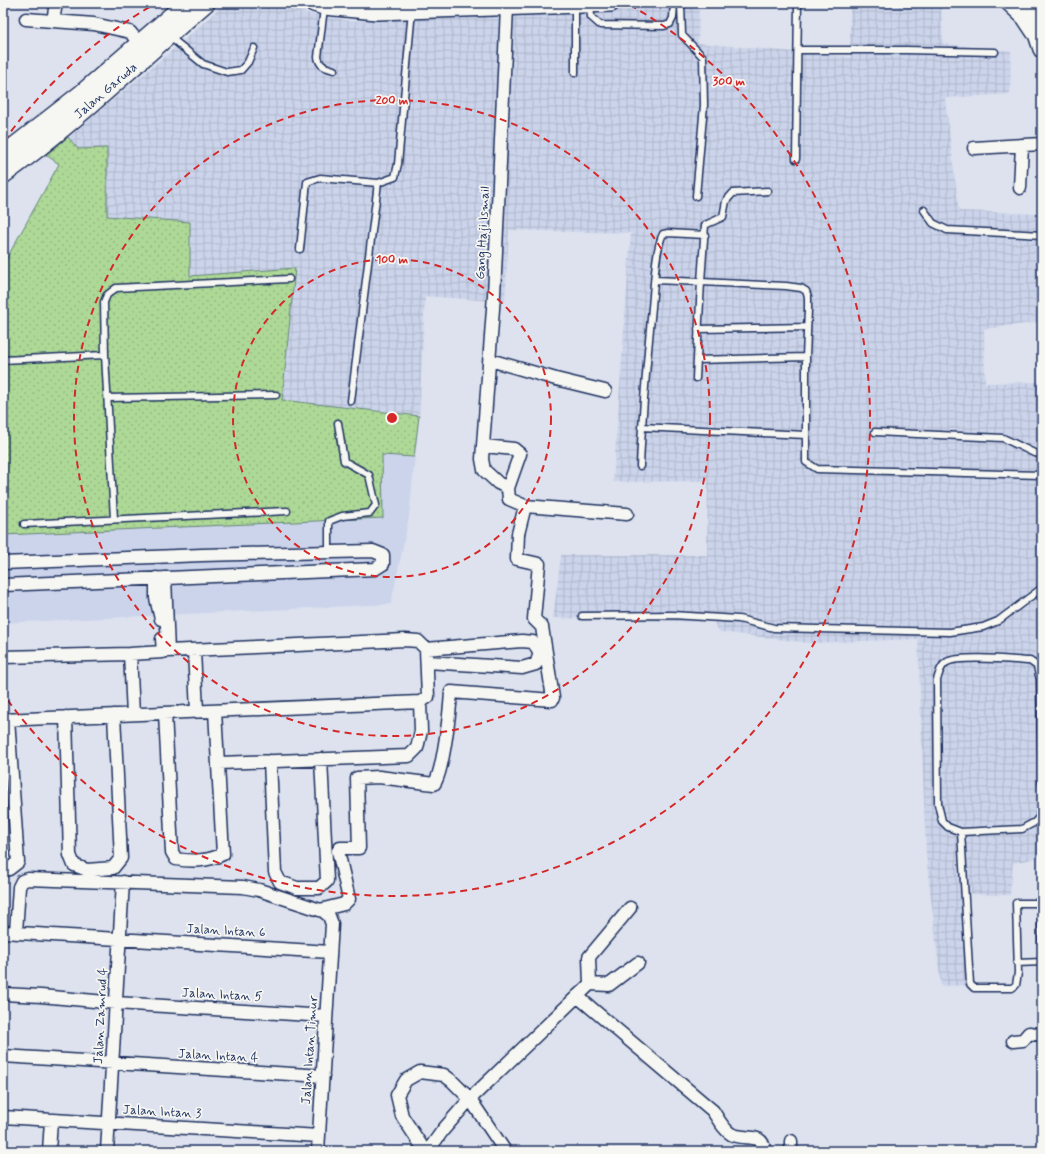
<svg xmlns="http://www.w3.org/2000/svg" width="1045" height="1154" viewBox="0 0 1045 1154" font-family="Mynerve,sans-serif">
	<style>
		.built { fill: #ccd4eb }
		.industrial { fill: url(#industrial-grid) }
		.grass { fill: url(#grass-dots); stroke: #64847a }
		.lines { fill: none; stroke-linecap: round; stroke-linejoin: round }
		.service-casing { stroke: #1b2f5e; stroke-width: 9 }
		.minor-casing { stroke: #1b2f5e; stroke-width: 15 }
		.secondary-casing { stroke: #1b2f5e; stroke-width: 20 }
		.service { stroke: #f6f6f2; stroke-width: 6 }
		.minor { stroke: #f6f6f2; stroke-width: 12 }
		.secondary { stroke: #f6f6f2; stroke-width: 17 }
		.ring { fill: none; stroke: #d62828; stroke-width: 2; stroke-dasharray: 7 5 }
		.labels { text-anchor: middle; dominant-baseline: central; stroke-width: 3.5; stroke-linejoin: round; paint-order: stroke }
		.street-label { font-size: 13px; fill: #1b2f5e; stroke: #f6f6f2 }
		.centre { fill: #d62828; stroke: #f6f6f2; stroke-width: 2 }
		.ring-label { font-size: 12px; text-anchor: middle; font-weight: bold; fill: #d62828; stroke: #f6f6f2; stroke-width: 3.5; stroke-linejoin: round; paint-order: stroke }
	</style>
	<defs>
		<pattern id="industrial-grid" width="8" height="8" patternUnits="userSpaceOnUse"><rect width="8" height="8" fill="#ccd4eb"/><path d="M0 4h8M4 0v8" fill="none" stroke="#afb6cc"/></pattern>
		<pattern id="grass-dots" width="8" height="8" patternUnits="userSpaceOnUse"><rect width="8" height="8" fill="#add896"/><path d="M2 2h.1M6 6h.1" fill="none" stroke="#94ba84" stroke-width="1.8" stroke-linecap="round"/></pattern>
	</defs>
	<rect width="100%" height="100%" fill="#dde2ee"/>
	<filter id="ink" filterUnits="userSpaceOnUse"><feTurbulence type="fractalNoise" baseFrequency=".025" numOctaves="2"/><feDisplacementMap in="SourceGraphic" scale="8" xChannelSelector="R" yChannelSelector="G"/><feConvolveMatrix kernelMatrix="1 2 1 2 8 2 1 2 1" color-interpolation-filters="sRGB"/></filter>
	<g filter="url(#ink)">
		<path class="built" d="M68 137 78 149 107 148 190 276 295 268 282 400 419 416 409 517 391 604 3 623V265L59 164 46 155Z"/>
		<path class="industrial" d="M225 3H261L270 6 350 21 699 7 698 43 850 57V3L941 6 943 44 1011 51 1010 94 945 98 959 211 1041 214V322L984 329 985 383 1042 382V649L1038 650 1042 704V857L1013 863 1010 895 966 894 974 985 941 986 926 855 918 639 809 643 720 632 713 622 553 618 561 555H707L708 481 613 482 631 233 509 230 505 302 425 296 419 416 282 400 295 268 190 276 189 222 107 216V148L78 149 68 137 175 48Z"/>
		<path class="grass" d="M68 137 78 149 107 148V216L190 222V276L295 268 282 400 419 416 414 457 382 455 383 518 4 535 3 265 59 164 46 155Z"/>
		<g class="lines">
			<defs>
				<path id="service" d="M681 3 682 35 703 57 704 105 696 196
					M590 5 591 17 600 25 664 26 670 24 673 18 674 3
					M324 8 318 57C320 67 325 67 334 70
					M170 37 203 64 227 72 241 70 248 62 254 48
					M798 50H906L995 52
					M575 73V6
					M796 159 798 3
					M768 191 733 193 726 201 723 217 705 225 701 282 786 286 801 288 806 291 808 297V309L806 357V462L817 469 1042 475
					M924 210 933 223 947 230 1042 235
					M300 249 307 182 320 178 378 183 395 177 398 164 412 10
					M655 280 701 282 696 378
					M698 329 807 327
					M3 360 105 355
					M697 360 806 357
					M108 398 276 395
					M351 401 378 183
					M641 427 806 435
					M875 432 1003 438 1034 453 1042 454
					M640 466C642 413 647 360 652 307 654 288 655 249 663 234L668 233 705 235
					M114 519 105 355 104 302 107 295 116 288 289 279
					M24 524 287 511
					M329 551V521L342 516 370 513 376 505 369 475 344 461 338 423
					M582 616 672 615 739 619 774 628 950 632 983 627 998 621 1042 588
					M1042 783 1040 680 1037 666 1030 661C1013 660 960 655 947 662 940 666 939 674 937 680L938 804 942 821 948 827 961 832 1022 829 1035 822 1039 817 1042 805
					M961 832 970 984 974 988H1012L1016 985 1018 973 1016 903H1041L1042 946
					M1017 963 1042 962"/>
				<path id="minor" d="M507 7 494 295 482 459 484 470 498 483 508 488
					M26 19 53 21 56 3
					M53 21 94 24 130 32 139 43
					M974 148 1042 144
					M1020 188 1022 145
					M490 360 556 379 605 391
					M484 446 514 449 520 454 508 488 509 499 525 506 627 514
					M3 563 202 555 373 551 383 555V564L375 569 3 585
					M156 578V598L161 619
					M426 649 522 641 533 642C540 652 541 652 536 664L522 668 427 662
					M194 651 197 711
					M130 654 133 714
					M3 657 130 654 163 652 162 639
					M165 713 172 852 176 859C191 862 209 861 223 854L215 711
					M66 717 70 855 74 865 87 870 113 868 121 858 114 715
					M3 720 420 702 428 697 426 649 418 641 405 640 168 651 165 578
					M270 761 275 872 280 882 297 888H319L327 881 321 759
					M219 763 409 756 417 748 421 731 420 702
					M3 870 9 869 18 862 8 719
					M320 910 344 904 349 899 338 851 340 848H359L357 778 379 777 434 784C443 773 450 710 451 692L552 700 553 698 542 627 534 619 539 564 517 559 518 534 525 506
					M3 932 330 952
					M16 932 19 887 22 881 28 879 243 887 259 890 323 911 329 916 332 924 318 1151
					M590 984 589 957 630 908
					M3 994 41 996 116 1003 326 1016
					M577 996 713 1111C718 1119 723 1129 731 1134 743 1141 764 1131 764 1151
					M1013 1041 1023 1040 1029 1033 1042 1035
					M3 1056 323 1076
					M3 1117 319 1136
					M49 1151 51 1121
					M107 1151 123 882
					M425 1151 402 1116 397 1095 406 1080 420 1072 444 1075 452 1081 470 1099 505 1151
					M428 1151 443 1130 470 1099 590 984 609 985 638 963
					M791 1151V1141"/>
				<path id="secondary" d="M314 3 324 6 377 11 611 3
					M1010 3 1025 17 1035 32
					M1032 3 1037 34 1042 49
					M3 155 82 93 186 3
					M3 175C75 123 138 61 206 3"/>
			</defs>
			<use href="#service" class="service-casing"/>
			<use href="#minor" class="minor-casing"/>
			<use href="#secondary" class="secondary-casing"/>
			<use href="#service" class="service"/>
			<use href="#minor" class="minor"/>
			<use href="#secondary" class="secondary"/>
		</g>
	</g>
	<g class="ring">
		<circle cx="392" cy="418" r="159"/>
		<circle cx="392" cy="418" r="318"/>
		<path d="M4 141A477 477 0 0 1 153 5M630 5A477 477 0 1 1 4 695"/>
	</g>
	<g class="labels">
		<g class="street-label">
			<text transform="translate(106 91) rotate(-41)">Jalan Garuda</text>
			<text transform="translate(483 233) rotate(-87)">Gang Haji Ismail</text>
			<text transform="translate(226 931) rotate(3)">Jalan Intan 6</text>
			<text transform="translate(222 995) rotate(3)">Jalan Intan 5</text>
			<text transform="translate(101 1016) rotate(-87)">Jalan Zamrud 4</text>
			<text transform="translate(310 1050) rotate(-86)">Jalan Intan Timur</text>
			<text transform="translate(218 1056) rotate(3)">Jalan Intan 4</text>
			<text transform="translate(162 1112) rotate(3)">Jalan Intan 3</text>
		</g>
	</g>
	<circle cx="392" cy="418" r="6" class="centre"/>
	<g class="ring-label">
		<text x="729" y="85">300 m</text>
		<text x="392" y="104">200 m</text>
		<text x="392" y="263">100 m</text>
	</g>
	<rect width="1045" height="1154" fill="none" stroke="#f6f6f2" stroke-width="16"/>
	<rect x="8" y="8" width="1029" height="1138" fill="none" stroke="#1b2f5e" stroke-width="1.5" filter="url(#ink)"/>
</svg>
